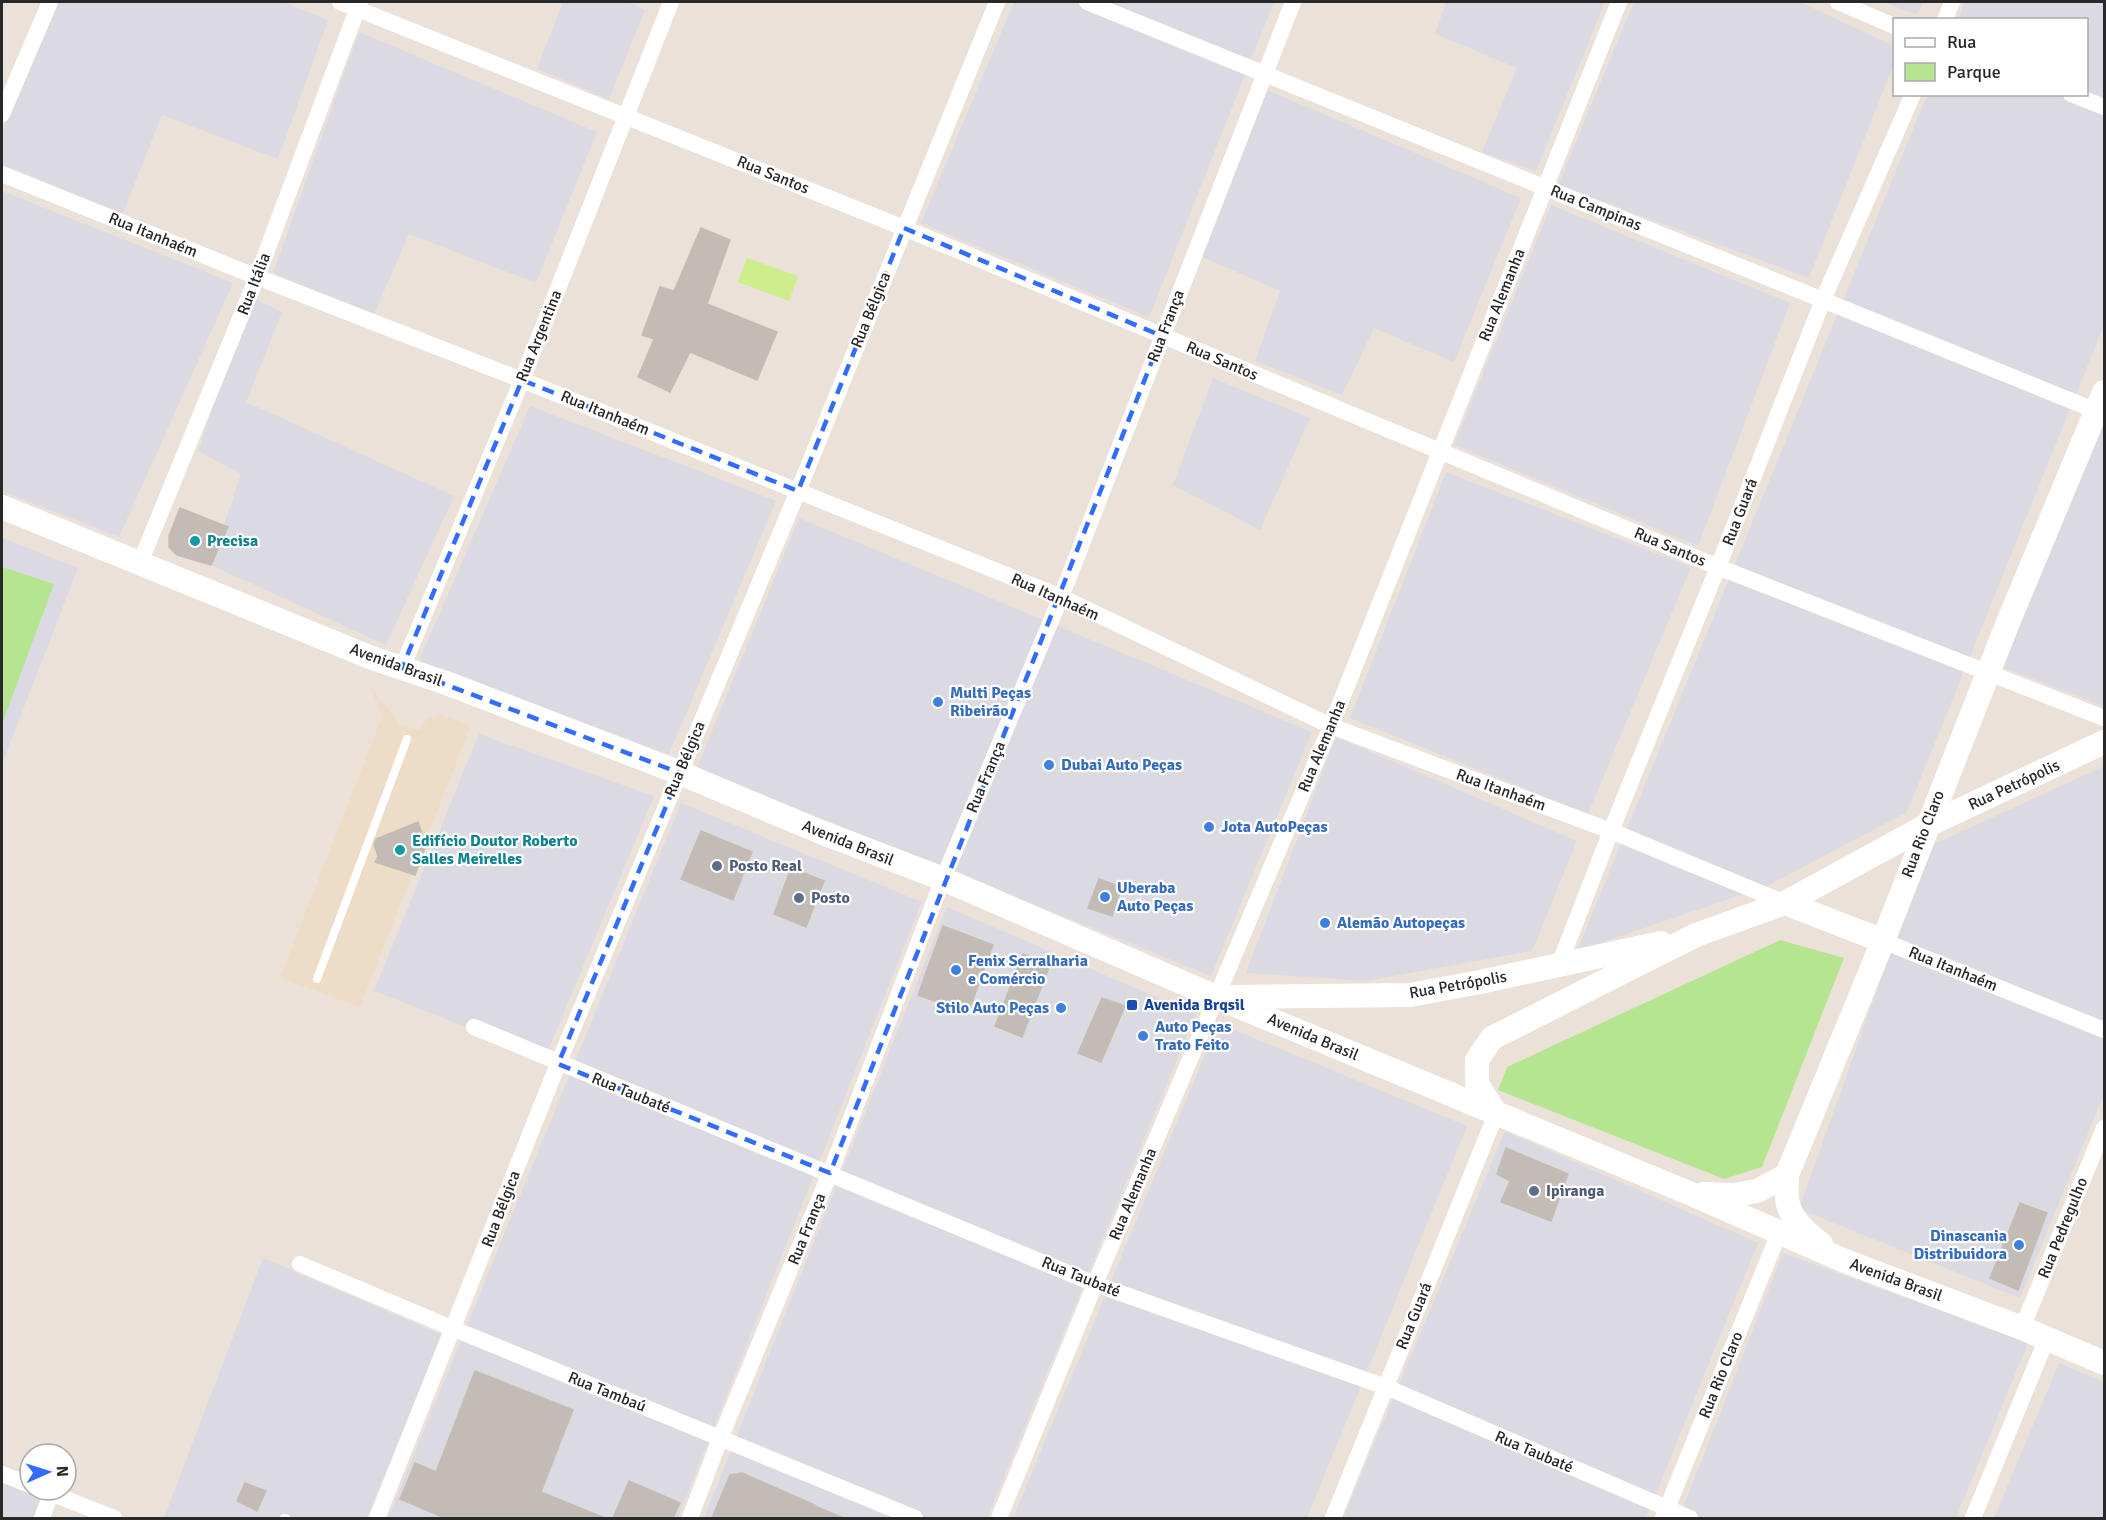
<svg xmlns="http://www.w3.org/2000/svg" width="2106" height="1520" viewBox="0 0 2106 1520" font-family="Signika,sans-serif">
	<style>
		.industrial { fill: #dbdae3 }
		.education { fill: #eeddc6 }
		.green { fill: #b6e592 }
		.pitch { fill: #ceed8d }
		.building { fill: #c3bbb5; stroke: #c6bdb2; stroke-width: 1.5 }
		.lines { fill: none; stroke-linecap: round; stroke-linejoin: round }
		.lane { stroke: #fff; stroke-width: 8 }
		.street { stroke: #fff; stroke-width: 16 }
		.secondary { stroke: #fff; stroke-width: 24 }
		.marked { fill: none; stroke: #316cff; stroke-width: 4.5; stroke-dasharray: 12 8; stroke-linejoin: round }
		.culture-dot { fill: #0f9aa8; stroke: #fff; stroke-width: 2 }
		.shop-dot { fill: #3f7fe0; stroke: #fff; stroke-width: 2 }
		.service-dot { fill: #5c6f8a; stroke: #fff; stroke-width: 2 }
		.transit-dot { fill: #1a4fb4; stroke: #fff; stroke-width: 2 }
		.labels { text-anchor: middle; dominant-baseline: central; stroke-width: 4.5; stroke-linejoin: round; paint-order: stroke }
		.street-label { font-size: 16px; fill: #282828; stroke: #fff }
		.culture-label { font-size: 16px; font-weight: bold; fill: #0d838f; stroke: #fff; text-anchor: start }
		.shop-label { font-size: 16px; font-weight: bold; fill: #366cbe; stroke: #fff; text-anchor: start }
		.service-label { font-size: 16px; font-weight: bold; fill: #4e5e75; stroke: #fff; text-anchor: start }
		.transit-label { font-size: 16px; font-weight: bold; fill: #164399; stroke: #fff; text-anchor: start }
	</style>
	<rect width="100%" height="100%" fill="#ebe1d8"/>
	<path class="industrial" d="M57 2H283L328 20 278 159 162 115 123 213 2 165V132Z
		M563 2H628L645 10 609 99 537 69Z
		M1014 2H1274L1149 317 921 223Z
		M1446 2H1605L1536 171 1482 152 1517 68 1435 34Z
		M1634 2H1800L1894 46V64L1809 278 1558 185Z
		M1884 2H1923L1917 15Z
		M1965 2H2104V325L1907 812 1767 886 1577 951 1927 95 2086 94V20L1958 19Z
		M359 32 597 132 536 283 409 234 374 314 273 273Z
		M1260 87 1521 198 1454 362 1374 328 1342 395 1255 361 1280 291 1195 254Z
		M2 191 233 283 119 537 2 491Z
		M1551 205 1790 303 1698 546 1454 445Z
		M249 296 282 312 246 402 454 496 386 645 211 565 241 474 198 451Z
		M1213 378 1310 418 1260 530 1173 485Z
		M530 406 776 501 669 754 418 663Z
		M2104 415V706L2002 667Z
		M1446 472 1691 567 1588 814 1350 718Z
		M799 518 1312 732 1211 976 697 768Z
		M2 538 78 568 2 764Z
		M479 734 654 796 545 1058 374 991Z
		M1336 737 1577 841 1532 951 1366 981 1246 973Z
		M2104 766V1094L2020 1298 1799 1209 1928 847Z
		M681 803 922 902 678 1518H388Z
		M947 907 1196 1014 987 1518H704Z
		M1218 1023 1467 1126 1307 1518H1013Z
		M1505 1131 1758 1243 1646 1518H1343Z
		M1783 1253 2028 1343 1956 1518H1679Z
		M263 1258 442 1335 367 1518H164Z
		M2059 1363 2104 1382V1518H1994Z
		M2 1480 43 1496 34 1518H2Z"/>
	<path class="education" d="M370 686 400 725 420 730 428 718 440 714 471 725 360 1007 280 978 382 717Z"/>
	<path class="green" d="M2 567 54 584 2 724Z
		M1780 940 1844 958 1762 1167 1724 1179 1498 1090 1507 1067Z"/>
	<path class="pitch" d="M747 258 798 276 789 301 738 282Z"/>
	<path class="building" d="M701 228 730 240 707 304 777 332 757 380 690 352 670 392 638 377 654 339 642 335 660 287 674 291Z
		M180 508 228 527 211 565 177 555 169 547V536Z
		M418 822 426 845 415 875 375 862 378 856 374 845 376 839Z
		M701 831 752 852 733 900 681 879Z
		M791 868 824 881 806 927 774 914Z
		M1099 879 1122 887 1112 916 1088 908Z
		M943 926 993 945 968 1013 918 995Z
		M1023 954 1050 965 1022 1037 995 1026Z
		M1102 998 1125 1006 1101 1062 1078 1053Z
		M1506 1148 1568 1174 1551 1221 1501 1202 1510 1181 1497 1174Z
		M2020 1203 2047 1213 2018 1290 1990 1278Z
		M475 1371 573 1410 541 1492 605 1518H445L400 1499 415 1463 436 1472Z
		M742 1473 815 1505V1506L843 1518H712L730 1475Z
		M629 1481 680 1503 673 1518H613Z
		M245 1483 266 1491 257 1511 237 1501Z"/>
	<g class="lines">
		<path class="lane" d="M317 979 407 739
			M284 1518H286"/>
		<path class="street" d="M340 2 904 228 1718 567 2104 718
			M1087 2 2104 414
			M1838 2 1894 26
			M1945 20 1952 2
			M2071 94 2104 107
			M2 114 50 2
			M2 174 257 277 522 380 1061 597 1331 726 1611 831 1785 903
			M140 563 257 277 360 2
			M402 668 522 380 671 2
			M1883 941 2104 1030
			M1559 965 1611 831 1718 567 1823 300 1913 94
			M474 1027 1095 1284 1386 1387 1690 1518
			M300 1264 454 1329 915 1518
			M2022 1328 2104 1128
			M2 1474 30 1485
			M43 1490 114 1518
			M42 1518 51 1493
			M377 1518 558 1064 798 491 997 2
			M690 1518 720 1439 830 1173 943 879 1061 597 1293 2
			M999 1518 1095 1284 1331 726 1619 2
			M1333 1518 1496 1114
			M1663 1518 1779 1233
			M1973 1518 2047 1338"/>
		<path class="secondary" d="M2 507 372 658 449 684 680 773 818 831 943 879 1216 997 1689 1193 1845 1261 2022 1328 2104 1363
			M1785 903 1883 941
			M1227 997 1410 995 1480 982 1661 943
			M1496 1114 1477 1084V1060L1492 1038 1696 935 1785 903 1926 826 2104 742
			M1704 1194 1734 1195 1757 1191 1787 1175
			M1821 1244C1808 1234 1792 1221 1788 1204 1786 1195 1787 1184 1787 1175L1883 941 2007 625 2104 392"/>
	</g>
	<path class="marked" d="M904 228 1162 336 830 1173 558 1064 680 773 402 668 522 380 798 491Z"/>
	<g class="culture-dot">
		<circle cx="195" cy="541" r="6"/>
		<circle cx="400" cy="850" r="6"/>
	</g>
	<g class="shop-dot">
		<circle cx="938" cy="702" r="6"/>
		<circle cx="1049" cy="765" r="6"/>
		<circle cx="1209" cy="827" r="6"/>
		<circle cx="1105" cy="897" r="6"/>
		<circle cx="1325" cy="923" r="6"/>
		<circle cx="956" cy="970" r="6"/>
		<circle cx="1061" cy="1008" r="6"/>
		<circle cx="1143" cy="1036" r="6"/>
		<circle cx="2019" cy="1245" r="6"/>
	</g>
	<g class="service-dot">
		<circle cx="717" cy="866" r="6"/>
		<circle cx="799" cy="898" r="6"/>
		<circle cx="1534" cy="1191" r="6"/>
	</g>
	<rect class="transit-dot" x="1126" y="999" width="12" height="12" rx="3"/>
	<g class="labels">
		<g class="street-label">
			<text transform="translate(773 175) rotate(22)">Rua Santos</text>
			<text transform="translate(1596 208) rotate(22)">Rua Campinas</text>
			<text transform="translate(153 235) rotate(22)">Rua Itanhaém</text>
			<text transform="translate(254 284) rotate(-69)">Rua Itália</text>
			<text transform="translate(1502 295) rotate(-68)">Rua Alemanha</text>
			<text transform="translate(871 310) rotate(-68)">Rua Bélgica</text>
			<text transform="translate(1166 326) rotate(-69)">Rua França</text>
			<text transform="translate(539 336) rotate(-68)">Rua Argentina</text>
			<text transform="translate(1222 361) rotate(23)">Rua Santos</text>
			<text transform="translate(605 413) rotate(22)">Rua Itanhaém</text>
			<text transform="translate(1740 512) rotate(-69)">Rua Guará</text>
			<text transform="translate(1670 547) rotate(23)">Rua Santos</text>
			<text transform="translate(1055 597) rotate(24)">Rua Itanhaém</text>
			<text transform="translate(396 665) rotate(20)">Avenida Brasil</text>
			<text transform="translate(1322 746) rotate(-67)">Rua Alemanha</text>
			<text transform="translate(685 759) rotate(-67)">Rua Bélgica</text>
			<text transform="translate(986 777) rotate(-67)">Rua França</text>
			<text transform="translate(2014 785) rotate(-25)">Rua Petrópolis</text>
			<text transform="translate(1501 790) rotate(20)">Rua Itanhaém</text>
			<text transform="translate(1923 834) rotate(-69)">Rua Rio Claro</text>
			<text transform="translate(848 843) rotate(22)">Avenida Brasil</text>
			<text transform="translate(1953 969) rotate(22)">Rua Itanhaém</text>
			<text transform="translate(1458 985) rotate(-10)">Rua Petrópolis</text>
			<text transform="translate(1313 1037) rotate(23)">Avenida Brasil</text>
			<text transform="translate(631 1093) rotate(22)">Rua Taubaté</text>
			<text transform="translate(1133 1194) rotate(-67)">Rua Alemanha</text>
			<text transform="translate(501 1209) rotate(-69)">Rua Bélgica</text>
			<text transform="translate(2063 1228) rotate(-68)">Rua Pedregulho</text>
			<text transform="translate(807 1229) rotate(-68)">Rua França</text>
			<text transform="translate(1081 1277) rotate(22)">Rua Taubaté</text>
			<text transform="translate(1896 1280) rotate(20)">Avenida Brasil</text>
			<text transform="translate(1414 1316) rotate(-68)">Rua Guará</text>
			<text transform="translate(1721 1375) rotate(-68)">Rua Rio Claro</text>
			<text transform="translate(607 1392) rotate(22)">Rua Tambaú</text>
			<text transform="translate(1534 1452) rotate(23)">Rua Taubaté</text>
		</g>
		<g class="culture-label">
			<text x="207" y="541">Precisa</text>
			<text x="412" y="841">Edifício Doutor Roberto<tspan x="412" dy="18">Salles Meirelles</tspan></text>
		</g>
		<g class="shop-label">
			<text x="950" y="693">Multi Peças<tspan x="950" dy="18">Ribeirão</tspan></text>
			<text x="1061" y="765">Dubai Auto Peças</text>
			<text x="1221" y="827">Jota AutoPeças</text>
			<text x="1117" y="888">Uberaba<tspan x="1117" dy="18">Auto Peças</tspan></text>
			<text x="1337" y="923">Alemão Autopeças</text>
			<text x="968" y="961">Fenix Serralharia<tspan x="968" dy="18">e Comércio</tspan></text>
			<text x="1049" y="1008" text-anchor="end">Stilo Auto Peças</text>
			<text x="1155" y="1027">Auto Peças<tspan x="1155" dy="18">Trato Feito</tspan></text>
			<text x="2007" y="1236" text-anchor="end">Dinascania<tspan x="2007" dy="18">Distribuidora</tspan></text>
		</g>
		<g class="service-label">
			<text x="729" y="866">Posto Real</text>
			<text x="811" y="898">Posto</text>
			<text x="1546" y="1191">Ipiranga</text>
		</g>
		<g class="transit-label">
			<text x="1144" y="1005">Avenida Brqsil</text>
		</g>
	</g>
	<rect width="2106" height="1520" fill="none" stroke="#282828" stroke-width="6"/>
	<rect x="1893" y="18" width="195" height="78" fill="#ffffff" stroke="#a9a9a9" stroke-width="1.5"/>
	<rect x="1905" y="38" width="30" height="9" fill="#ffffff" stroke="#a9a9a9" stroke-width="1.5"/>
	<text x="1947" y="48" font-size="18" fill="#282828">Rua</text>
	<rect x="1905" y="63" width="30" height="18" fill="#b6e592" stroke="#a9a9a9" stroke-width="1.5"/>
	<text x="1947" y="78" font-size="18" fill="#282828">Parque</text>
	<g transform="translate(48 1472) rotate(87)"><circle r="28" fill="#ffffff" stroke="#a9a9a9" stroke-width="1.5"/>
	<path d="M0-4.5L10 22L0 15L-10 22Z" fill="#316cff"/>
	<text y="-9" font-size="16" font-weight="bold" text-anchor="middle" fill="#282828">N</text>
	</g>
</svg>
